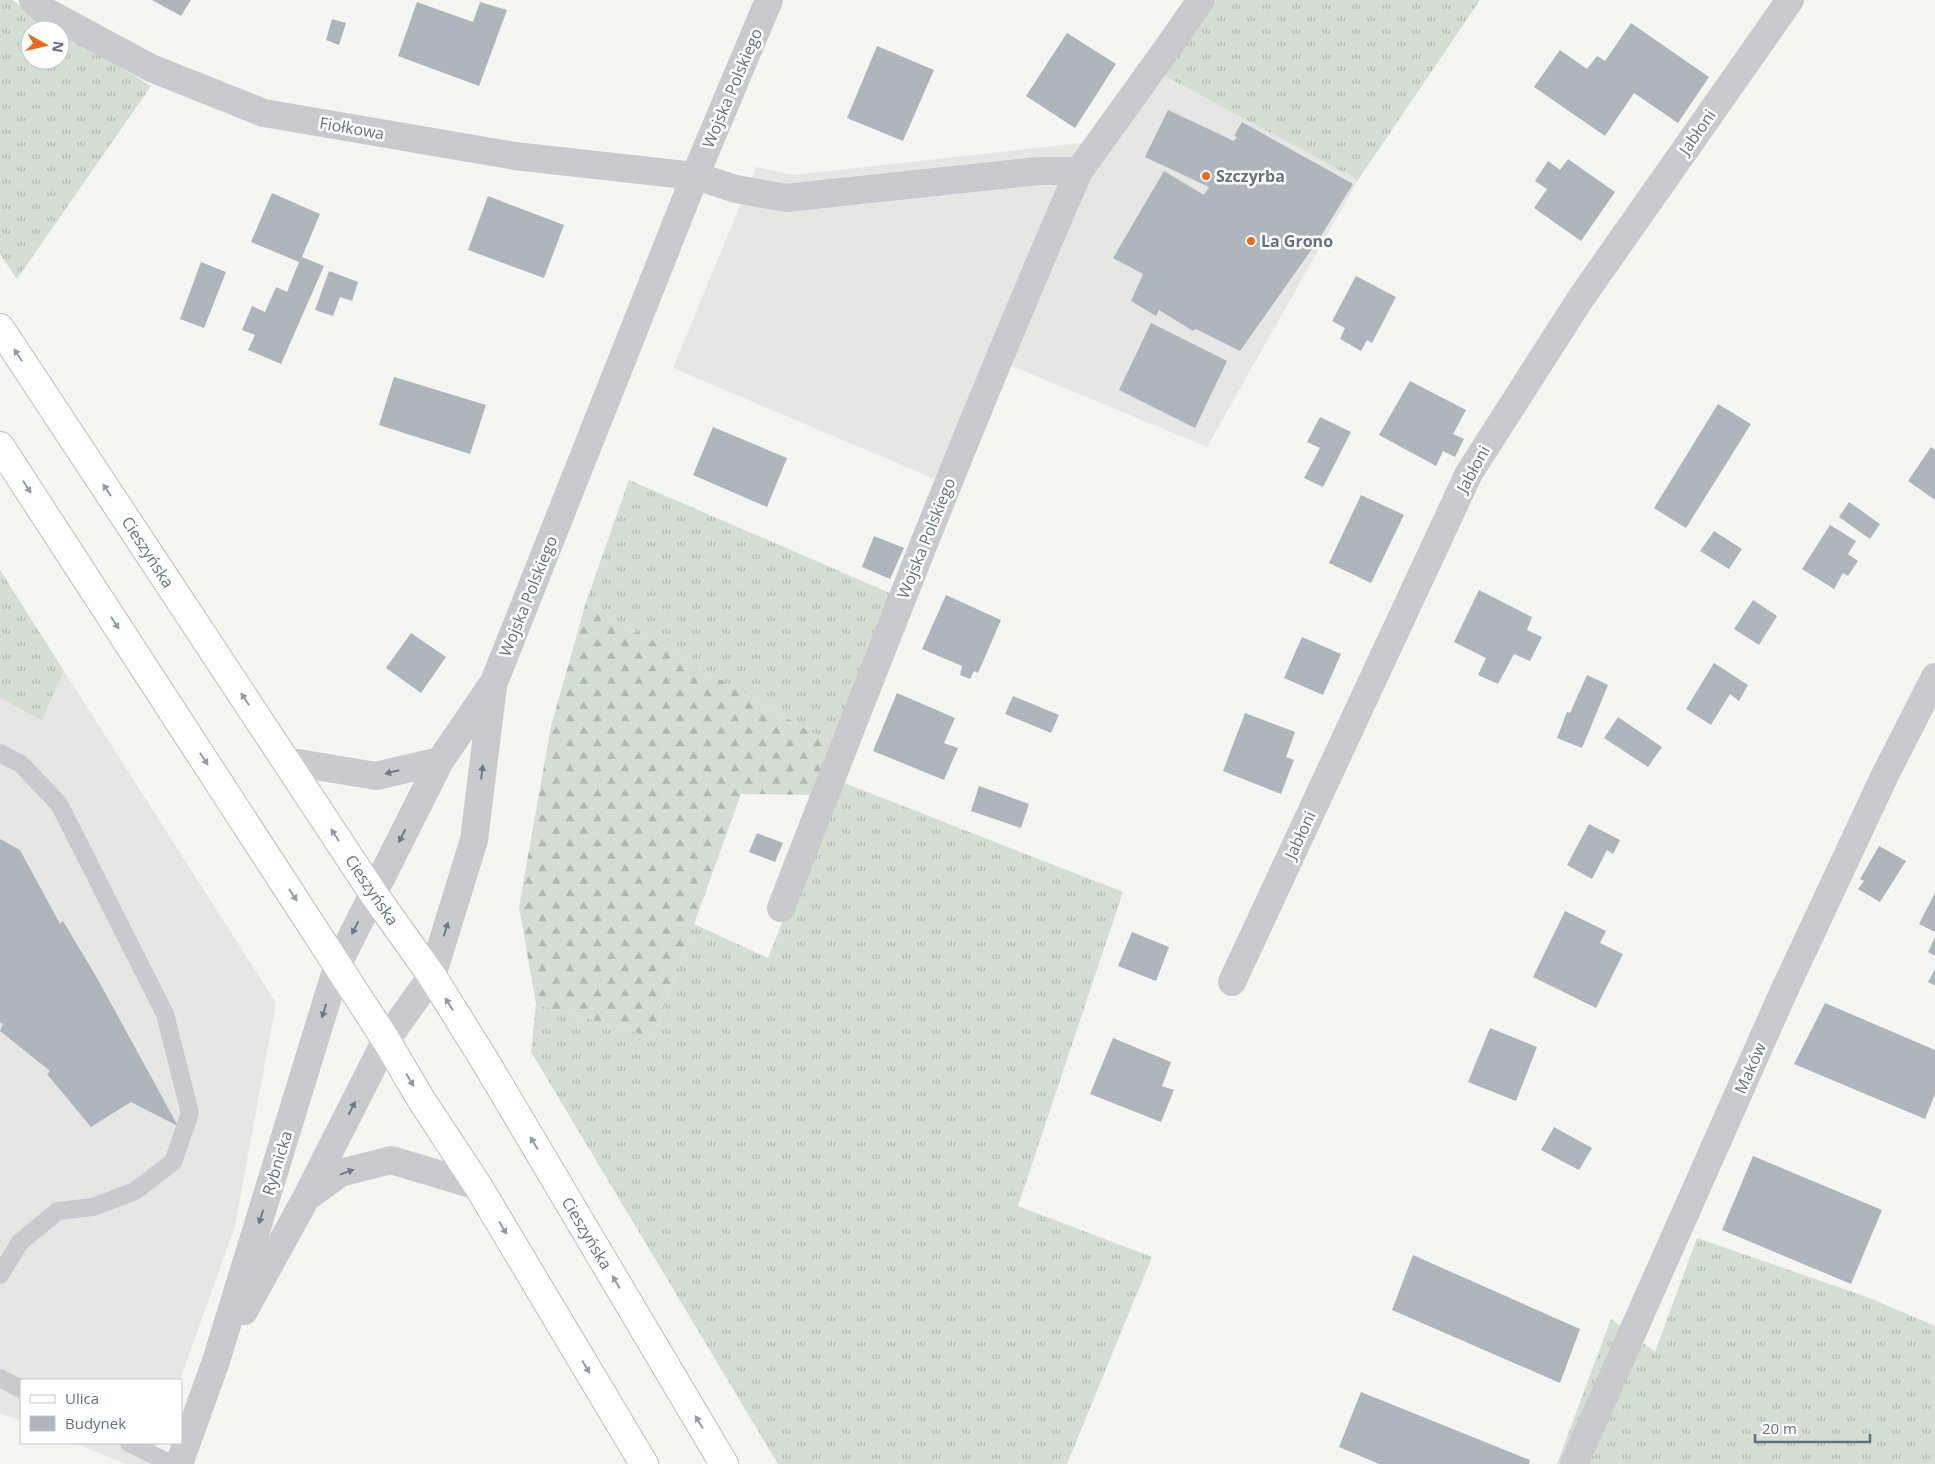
<svg xmlns="http://www.w3.org/2000/svg" width="1935" height="1464" viewBox="0 0 1935 1464" font-family="'Open Sans',sans-serif">
	<style>
		.built { fill: #e6e6e5 }
		.grass { fill: url(#grass-tufts); fill-rule: evenodd }
		.forest { fill: url(#forest-firs) }
		.building { fill: #afb5bc }
		.lines { fill: none; stroke-linecap: round; stroke-linejoin: round }
		.primary-casing { stroke: #babdc1; stroke-width: 30 }
		.service { stroke: #c8cace; stroke-width: 18 }
		.minor { stroke: #c8cace; stroke-width: 28 }
		.tertiary { stroke: #c8cace; stroke-width: 28 }
		.primary { stroke: #fff; stroke-width: 28 }
		.oneway { fill: #919caa }
		.oneway2 { fill: #6c7a8c }
		.poi-dot { fill: #f16717; stroke: #fff; stroke-width: 2 }
		.labels { text-anchor: middle; dominant-baseline: central; stroke-width: 5; stroke-linejoin: round; paint-order: stroke }
		.street-label { font-size: 16px; fill: #627185; stroke: #fff }
		.poi-label { font-size: 16px; font-weight: bold; fill: #627185; stroke: #fff; text-anchor: start }
	</style>
	<defs>
		<pattern id="grass-tufts" width="24" height="20" patternUnits="userSpaceOnUse" patternTransform="scale(1.25)"><rect width="24" height="20" fill="#d5ded2"/><path d="M3 7l-1-3M5 7V3M7 7l1-3M15 17l-1-3M17 17v-4M19 17l1-3" fill="none" stroke="#b0b8b0"/></pattern>
		<pattern id="forest-firs" width="22" height="20" patternUnits="userSpaceOnUse" patternTransform="scale(1.25)"><rect width="22" height="20" fill="#d5ded2"/><path d="M5 1l3.5 6h-7zM16 11l3.5 6h-7z" fill="#b0b8b0"/></pattern>
	</defs>
	<rect width="100%" height="100%" fill="#f5f6f2"/>
	<path class="built" d="M1165 76 1358 180 1207 447 988 356 937 480 673 368 756 167 793 175 1080 143 1104 156Z
		M64 671 276 1003 235 1226 180 1380H21V1421L0 1413V698L42 721Z
		M74 1443H158L151 1464H126Z"/>
	<path class="grass" d="M0 0H12L151 86 17 279 0 254ZM30 30H60V60H30Z
		M1216 0H1480L1358 180 1165 76Z
		M629 480 890 593 830 743 586 602Z
		M0 570 64 671 42 721 0 698Z
		M839 781 1123 892 1018 1206 1152 1257 1067 1464H778L531 1052 536 1004 653 1037 694 924 768 958Z
		M1697 1238 1867 1297 1935 1326V1464H1557L1611 1319 1655 1352Z"/>
	<path class="forest" d="M586 602 830 743 811 795 741 794 653 1037 536 1004 519 907 551 726Z"/>
	<path class="building" d="M152 0H191L181 16Z
		M417 2 473 22 480 2 507 10 479 86 398 56Z
		M332 19 346 23 339 45 326 40Z
		M1631 23 1709 77 1678 123 1634 93 1605 136 1534 87 1560 50 1587 69 1597 56 1605 61Z
		M1067 33 1116 64 1075 128 1026 96Z
		M877 46 934 70 903 141 847 118Z
		M1168 110 1234 141 1237 137 1234 136 1242 122 1353 184 1319 239 1240 351 1196 329 1193 331 1159 310 1156 316 1131 301 1143 274 1113 258 1164 171 1204 195 1209 187 1145 157Z
		M1568 159 1615 192 1581 241 1534 208 1547 189 1535 181 1548 161 1560 170Z
		M272 193 320 214 302 257 324 266 281 364 248 350 255 335 242 330 252 306 265 312 276 287 287 292 299 262 251 242Z
		M488 196 564 225 544 278 468 250Z
		M201 262 226 272 204 328 180 319Z
		M329 271 358 282 352 301 340 297 333 316 315 310Z
		M1356 276 1396 297 1372 343 1367 340 1361 351 1340 339 1345 328 1332 321Z
		M1151 323 1227 361 1195 428 1119 390Z
		M394 377 486 405 470 454 379 425Z
		M1410 381 1466 410 1453 434 1464 439 1455 457 1443 451 1436 466 1379 435Z
		M1718 404 1751 424 1686 528 1654 508Z
		M1320 417 1351 432 1323 487 1304 478 1320 448 1307 442Z
		M713 427 787 458 767 507 693 475Z
		M1931 447 1935 450V500L1908 481Z
		M1361 495 1404 515 1371 583 1329 563Z
		M1849 502 1880 524 1870 539 1839 517Z
		M1830 525 1856 541 1848 554 1858 561 1848 576 1843 573 1834 589 1802 569Z
		M1714 531 1742 549 1729 569 1700 551Z
		M874 536 904 548 890 579 862 567Z
		M1479 590 1532 617 1527 630 1542 637 1530 661 1514 654 1498 684 1478 675 1486 658 1454 642Z
		M946 595 1001 620 978 673 974 671 970 679 960 675 962 666 922 649Z
		M1753 600 1777 616 1759 645 1734 629Z
		M411 633 446 657 421 693 386 668Z
		M1302 637 1341 654 1323 695 1284 678Z
		M1714 663 1748 685 1739 701 1730 694 1711 725 1686 709Z
		M1587 675 1608 685 1582 748 1557 738 1567 712 1570 713Z
		M897 693 955 718 944 743 958 748 944 780 873 751Z
		M1013 696 1059 715 1051 733 1005 714Z
		M1245 713 1295 732 1286 757 1294 760 1281 794 1223 771Z
		M1618 717 1662 747 1648 767 1604 738Z
		M979 786 1029 804 1021 828 971 811Z
		M1589 824 1620 840 1613 854 1607 850 1592 879 1567 865Z
		M757 833 783 843 775 862 749 852Z
		M0 839 20 850 60 924 63 921 97 978 178 1126 131 1102 91 1127 47 1074 50 1071 0 1031 3 1024 0 1022Z
		M1879 846 1906 861 1880 902 1858 889 1864 881 1860 879Z
		M1935 893V932L1919 924Z
		M1565 911 1606 931 1600 943 1623 954 1596 1008 1533 977Z
		M1132 932 1169 947 1156 981 1118 966Z
		M1935 937V956L1928 952Z
		M1935 969V986L1928 982Z
		M1825 1003 1935 1050V1094L1925 1119 1794 1064Z
		M1490 1028 1537 1047 1516 1101 1468 1082Z
		M1113 1038 1171 1062 1162 1086 1174 1090 1161 1122 1090 1094Z
		M1554 1127 1592 1148 1579 1170 1541 1150Z
		M1753 1156 1882 1210 1851 1284 1722 1230Z
		M1413 1255 1580 1329 1560 1383 1392 1310Z
		M1361 1392 1530 1460 1529 1464H1379L1339 1447Z"/>
	<g class="lines">
		<defs>
			<path id="primary" d="M0 328 373 893 432 976 485 1061 724 1464
				M0 446 386 1040 422 1101 478 1186 644 1464"/>
		</defs>
		<use href="#primary" class="primary-casing"/>
		<path class="service" d="M0 753 21 764 59 804 165 1014 190 1113 173 1162 135 1191 93 1207 58 1211 20 1242 0 1275
			M0 1378 21 1389
			M129 1443 172 1464"/>
		<path class="minor" d="M33 0 45 11 151 68 264 113 515 156 695 176 736 189 786 198 1038 171H1079L1169 46 1201 0
			M781 908C877 661 973 414 1079 171
			M1232 982 1469 473 1581 298 1790 0
			M1574 1464 1783 993 1885 775 1935 677"/>
		<path class="tertiary" d="M286 761 376 776 440 761
			M309 1196 340 1173 391 1160 478 1186
			M244 1311 306 1198 386 1040 432 976 474 840 493 686
			M179 1464 216 1361 338 964 440 761 494 682 695 176 769 0"/>
		<use href="#primary" class="primary"/>
	</g>
	<defs><path id="oneway-solid" d="M-6-.8H1V-3.2L6.5 0L1 3.2V.8H-6Z" transform="scale(1.25)"/></defs>
	<g class="oneway">
		<use href="#oneway-solid" transform="translate(18 355) rotate(-123)"/>
		<use href="#oneway-solid" transform="translate(27 487) rotate(57)"/>
		<use href="#oneway-solid" transform="translate(107 490) rotate(-123)"/>
		<use href="#oneway-solid" transform="translate(115 623) rotate(57)"/>
		<use href="#oneway-solid" transform="translate(245 699) rotate(-123)"/>
		<use href="#oneway-solid" transform="translate(204 759) rotate(57)"/>
		<use href="#oneway-solid" transform="translate(335 835) rotate(-123)"/>
		<use href="#oneway-solid" transform="translate(293 895) rotate(57)"/>
		<use href="#oneway-solid" transform="translate(449 1004) rotate(-122)"/>
		<use href="#oneway-solid" transform="translate(410 1080) rotate(59)"/>
		<use href="#oneway-solid" transform="translate(534 1143) rotate(-121)"/>
		<use href="#oneway-solid" transform="translate(503 1228) rotate(59)"/>
		<use href="#oneway-solid" transform="translate(616 1282) rotate(-121)"/>
		<use href="#oneway-solid" transform="translate(586 1367) rotate(59)"/>
		<use href="#oneway-solid" transform="translate(699 1422) rotate(-121)"/>
	</g>
	<g class="oneway2">
		<use href="#oneway-solid" transform="translate(392 772) rotate(166)"/>
		<use href="#oneway-solid" transform="translate(482 772) rotate(-83)"/>
		<use href="#oneway-solid" transform="translate(402 836) rotate(117)"/>
		<use href="#oneway-solid" transform="translate(355 928) rotate(116)"/>
		<use href="#oneway-solid" transform="translate(446 929) rotate(-73)"/>
		<use href="#oneway-solid" transform="translate(324 1011) rotate(107)"/>
		<use href="#oneway-solid" transform="translate(352 1108) rotate(-63)"/>
		<use href="#oneway-solid" transform="translate(347 1172) rotate(-20)"/>
		<use href="#oneway-solid" transform="translate(261 1217) rotate(107)"/>
	</g>
	<g class="poi-dot">
		<circle cx="1206" cy="176" r="5"/>
		<circle cx="1251" cy="241" r="5"/>
	</g>
	<g class="labels">
		<g class="street-label">
			<text transform="translate(732 88) rotate(-67)">Wojska Polskiego</text>
			<text transform="translate(352 128) rotate(10)">Fiołkowa</text>
			<text transform="translate(1697 132) rotate(-55)">Jabłoni</text>
			<text transform="translate(1473 469) rotate(-61)">Jabłoni</text>
			<text transform="translate(926 538) rotate(-68)">Wojska Polskiego</text>
			<text transform="translate(148 552) rotate(57)">Cieszyńska</text>
			<text transform="translate(528 596) rotate(-68)">Wojska Polskiego</text>
			<text transform="translate(1300 835) rotate(-65)">Jabłoni</text>
			<text transform="translate(372 890) rotate(56)">Cieszyńska</text>
			<text transform="translate(1750 1068) rotate(-66)">Maków</text>
			<text transform="translate(277 1163) rotate(-73)">Rybnicka</text>
			<text transform="translate(587 1233) rotate(59)">Cieszyńska</text>
		</g>
		<g class="poi-label">
			<text x="1216" y="176">Szczyrba</text>
			<text x="1261" y="241">La Grono</text>
		</g>
	</g>
	<rect x="20" y="1379" width="162" height="65" fill="#ffffff" stroke="#c0c6ce"/>
	<rect x="30" y="1395" width="25" height="8" fill="#ffffff" stroke="#c0c6ce"/>
	<text x="65" y="1404" font-size="15" fill="#627185">Ulica</text>
	<rect x="30" y="1416" width="25" height="15" fill="#afb5bc" stroke="#c0c6ce"/>
	<text x="65" y="1429" font-size="15" fill="#627185">Budynek</text>
	<g transform="translate(45 45) rotate(98)"><circle r="24" fill="#ffffff" stroke="#c0c6ce"/>
	<path d="M0-4L9 19L0 12L-9 19Z" fill="#f16717"/>
	<text y="-8" font-size="14" font-weight="bold" text-anchor="middle" fill="#627185">N</text>
	</g>
	<path d="M1755 1434v8h115v-8" fill="none" stroke="#627185" stroke-width="2.5"/>
	<text x="1762" y="1434" font-size="15" fill="#627185" stroke="#ffffff" stroke-width="4" paint-order="stroke">20 m</text>
</svg>
